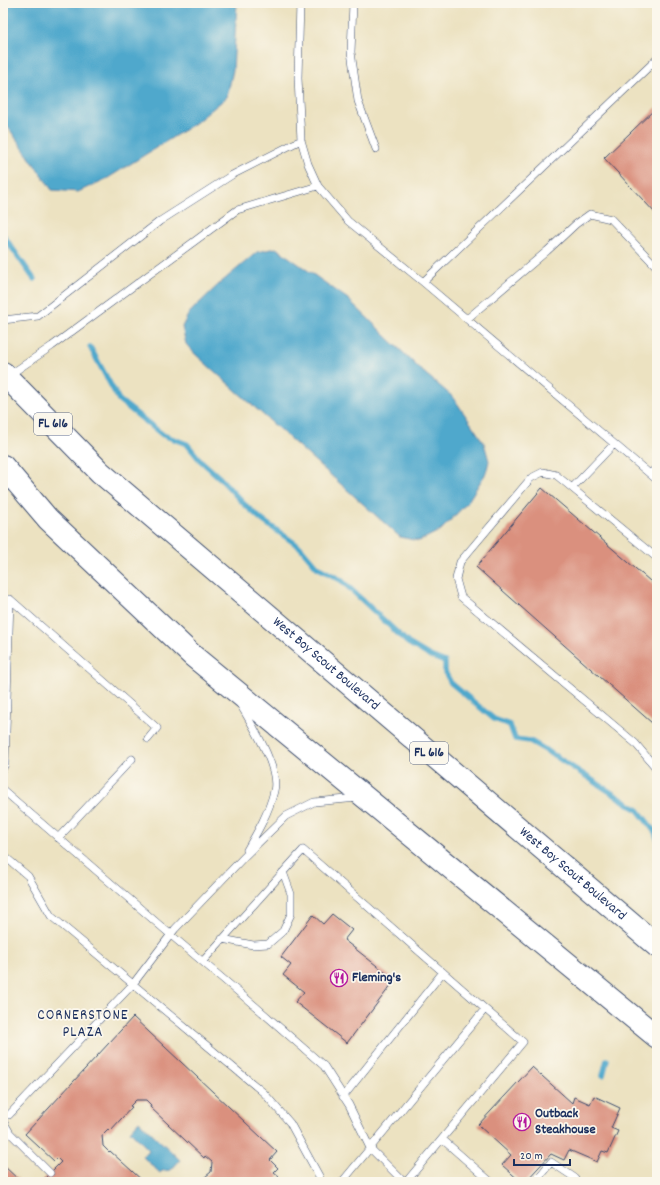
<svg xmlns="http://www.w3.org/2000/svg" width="660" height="1185" viewBox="0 0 660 1185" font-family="Dekko,sans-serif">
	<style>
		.water { fill: #4fa8cc; stroke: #356c95 }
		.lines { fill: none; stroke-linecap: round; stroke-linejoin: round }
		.stream { stroke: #4fa8cc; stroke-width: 5.5 }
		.building { fill: #da907e }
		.service-casing { stroke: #3a4a6d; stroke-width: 8 }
		.primary-casing { stroke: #3a4a6d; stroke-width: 24 }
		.service { stroke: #fff; stroke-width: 7 }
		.primary { stroke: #fff; stroke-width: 22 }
		.labels { text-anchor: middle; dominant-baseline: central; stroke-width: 3.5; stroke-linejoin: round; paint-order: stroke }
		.shield { fill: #fbf7ec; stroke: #5e6b89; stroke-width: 1 }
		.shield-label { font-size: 13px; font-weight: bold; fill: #1b2f5e }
		.street-label { font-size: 14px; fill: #1b2f5e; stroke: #fbf7ec }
		.poi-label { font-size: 14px; font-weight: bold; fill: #1b2f5e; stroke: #fbf7ec; text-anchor: start }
		.neighbourhood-label { font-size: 15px; letter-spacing: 1px; fill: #1b2f5e; stroke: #fbf7ec }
	</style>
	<rect width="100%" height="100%" fill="#fbf7ec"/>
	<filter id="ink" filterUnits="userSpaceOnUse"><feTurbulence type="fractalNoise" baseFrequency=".025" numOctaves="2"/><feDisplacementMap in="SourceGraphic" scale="8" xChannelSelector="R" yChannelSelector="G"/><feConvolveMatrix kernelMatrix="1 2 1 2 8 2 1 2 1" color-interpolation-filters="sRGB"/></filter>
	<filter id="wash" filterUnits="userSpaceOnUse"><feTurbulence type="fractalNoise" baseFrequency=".012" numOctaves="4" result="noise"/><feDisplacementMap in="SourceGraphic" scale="16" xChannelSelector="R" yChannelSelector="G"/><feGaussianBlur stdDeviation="0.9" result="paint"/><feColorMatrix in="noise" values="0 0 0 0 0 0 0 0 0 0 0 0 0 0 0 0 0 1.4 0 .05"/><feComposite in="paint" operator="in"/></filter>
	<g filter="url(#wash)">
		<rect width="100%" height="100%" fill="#ece2c1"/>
		<path class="water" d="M3 3H237L233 70 227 97 194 124 108 178 78 192 52 190 3 120Z
			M276 248 348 299 421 370 453 397 484 443 489 461 486 473 467 503 441 530 419 541 400 537 195 354 186 344 182 327 189 313 219 284 257 252Z
			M139 1121 180 1160 171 1170 162 1171 160 1173 143 1157 149 1150 130 1131Z"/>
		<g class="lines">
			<path class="stream" d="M3 235 34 279
				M90 347 119 400 163 435 187 444 200 460 220 478 244 504 262 520 300 547 317 567 341 580 408 643 430 656 445 662V672L451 683 494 719 510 725 515 739 530 741 549 752 638 810 655 832 657 838
				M603 1075 607 1060"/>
		</g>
		<g id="blocks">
			<path class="building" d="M657 107V215L604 158Z
				M542 488 657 587V721L652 723 476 567Z
				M332 914 352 930 344 940 395 980 347 1043 295 1002 304 992 283 975 291 965 281 957 313 915 323 924Z
				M133 1017 277 1152 270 1160 278 1168 274 1172 279 1176 274 1182H199L211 1172 212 1162 205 1156 204 1158 150 1107 151 1105 146 1100H136L130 1106 132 1107 110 1131 108 1129 102 1135 103 1146 109 1152 110 1151 144 1182H41L61 1162 57 1158 54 1161 25 1134Z
				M532 1067 572 1103 574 1097 590 1104 594 1096 620 1108 611 1128 618 1131 608 1153 602 1151 597 1162 569 1150 564 1160 551 1154 525 1182H521L502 1165 511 1155 478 1125Z
				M3 1165 21 1182H3Z"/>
		</g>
	</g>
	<g filter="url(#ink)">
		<use href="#blocks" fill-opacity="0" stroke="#3a4a6d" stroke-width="1"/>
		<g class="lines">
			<defs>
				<path id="service" d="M300 3 298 78 301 140 308 164 318 186 348 221 423 282 657 480
					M353 3 351 52 358 101 376 149
					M423 282 657 59
					M467 319 547 251 576 224 590 214 611 219 657 267
					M3 320 38 316 160 221 232 175 301 140
					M8 376 52 346 237 210 318 186
					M614 444 572 488 556 475 543 472 531 478 460 562 456 579 461 597 635 743 657 769
					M650 474 657 467
					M572 488 657 558
					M3 599H10L157 728 148 739
					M240 704C252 725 280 768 274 791 269 812 258 831 247 850
					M3 768 5 764 10 599
					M3 790 171 935 255 1006 324 1066 349 1105 370 1148 404 1182
					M58 838 132 759
					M3 855 28 876 51 916 264 1093 290 1123 319 1176 321 1182
					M222 939 253 945 268 944 283 931 291 914V894L283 872
					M203 961 303 850 523 1042 406 1182
					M343 1097 443 972
					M3 1115H9L133 984 175 929 244 857 286 816 314 802 358 798
					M3 1121 10 1133 50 1173
					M442 1139 491 1182
					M342 1182 485 1009
					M535 1182 551 1162 575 1178 576 1182"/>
				<g id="primary">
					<path id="s1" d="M3 373 100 472 657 946"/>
					<path d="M3 466 48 519 193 656 657 1037"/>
				</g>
			</defs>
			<use href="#service" class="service-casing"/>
			<use href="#primary" class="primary-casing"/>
			<use href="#service" class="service"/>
			<use href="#primary" class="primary"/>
		</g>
	</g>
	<defs>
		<symbol id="restaurant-ring" viewBox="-11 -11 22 22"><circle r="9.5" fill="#fbf7ec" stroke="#b5179e" stroke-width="1.5"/><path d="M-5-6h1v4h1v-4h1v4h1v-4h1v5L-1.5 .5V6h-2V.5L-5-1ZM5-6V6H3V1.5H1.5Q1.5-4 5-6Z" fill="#b5179e"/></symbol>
	</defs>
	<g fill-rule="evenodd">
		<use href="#restaurant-ring" x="329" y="968" width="20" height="20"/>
		<use href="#restaurant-ring" x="512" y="1112" width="20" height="20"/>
	</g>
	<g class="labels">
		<g class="shield">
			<rect x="34" y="413" width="38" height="22" rx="3"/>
			<rect x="410" y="742" width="38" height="22" rx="3"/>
		</g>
		<g class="shield-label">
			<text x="53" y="424">FL 616</text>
			<text x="429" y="753">FL 616</text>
		</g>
		<g class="street-label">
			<text stroke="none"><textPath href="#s1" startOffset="435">West Boy Scout Boulevard</textPath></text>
			<text stroke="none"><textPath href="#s1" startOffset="759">West Boy Scout Boulevard</textPath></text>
		</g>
		<g class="poi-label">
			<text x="352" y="978">Fleming's</text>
			<text x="535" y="1114">Outback<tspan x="535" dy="16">Steakhouse</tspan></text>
		</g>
		<g class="neighbourhood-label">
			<text x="83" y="1016">CORNERSTONE<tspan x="83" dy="17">PLAZA</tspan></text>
		</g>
	</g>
	<rect width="660" height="1185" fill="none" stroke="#fbf7ec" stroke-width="16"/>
	<path d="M514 1159v6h56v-6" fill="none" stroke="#1b2f5e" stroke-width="2"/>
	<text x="520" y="1159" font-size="12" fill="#1b2f5e" stroke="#fbf7ec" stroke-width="3" paint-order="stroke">20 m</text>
</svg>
